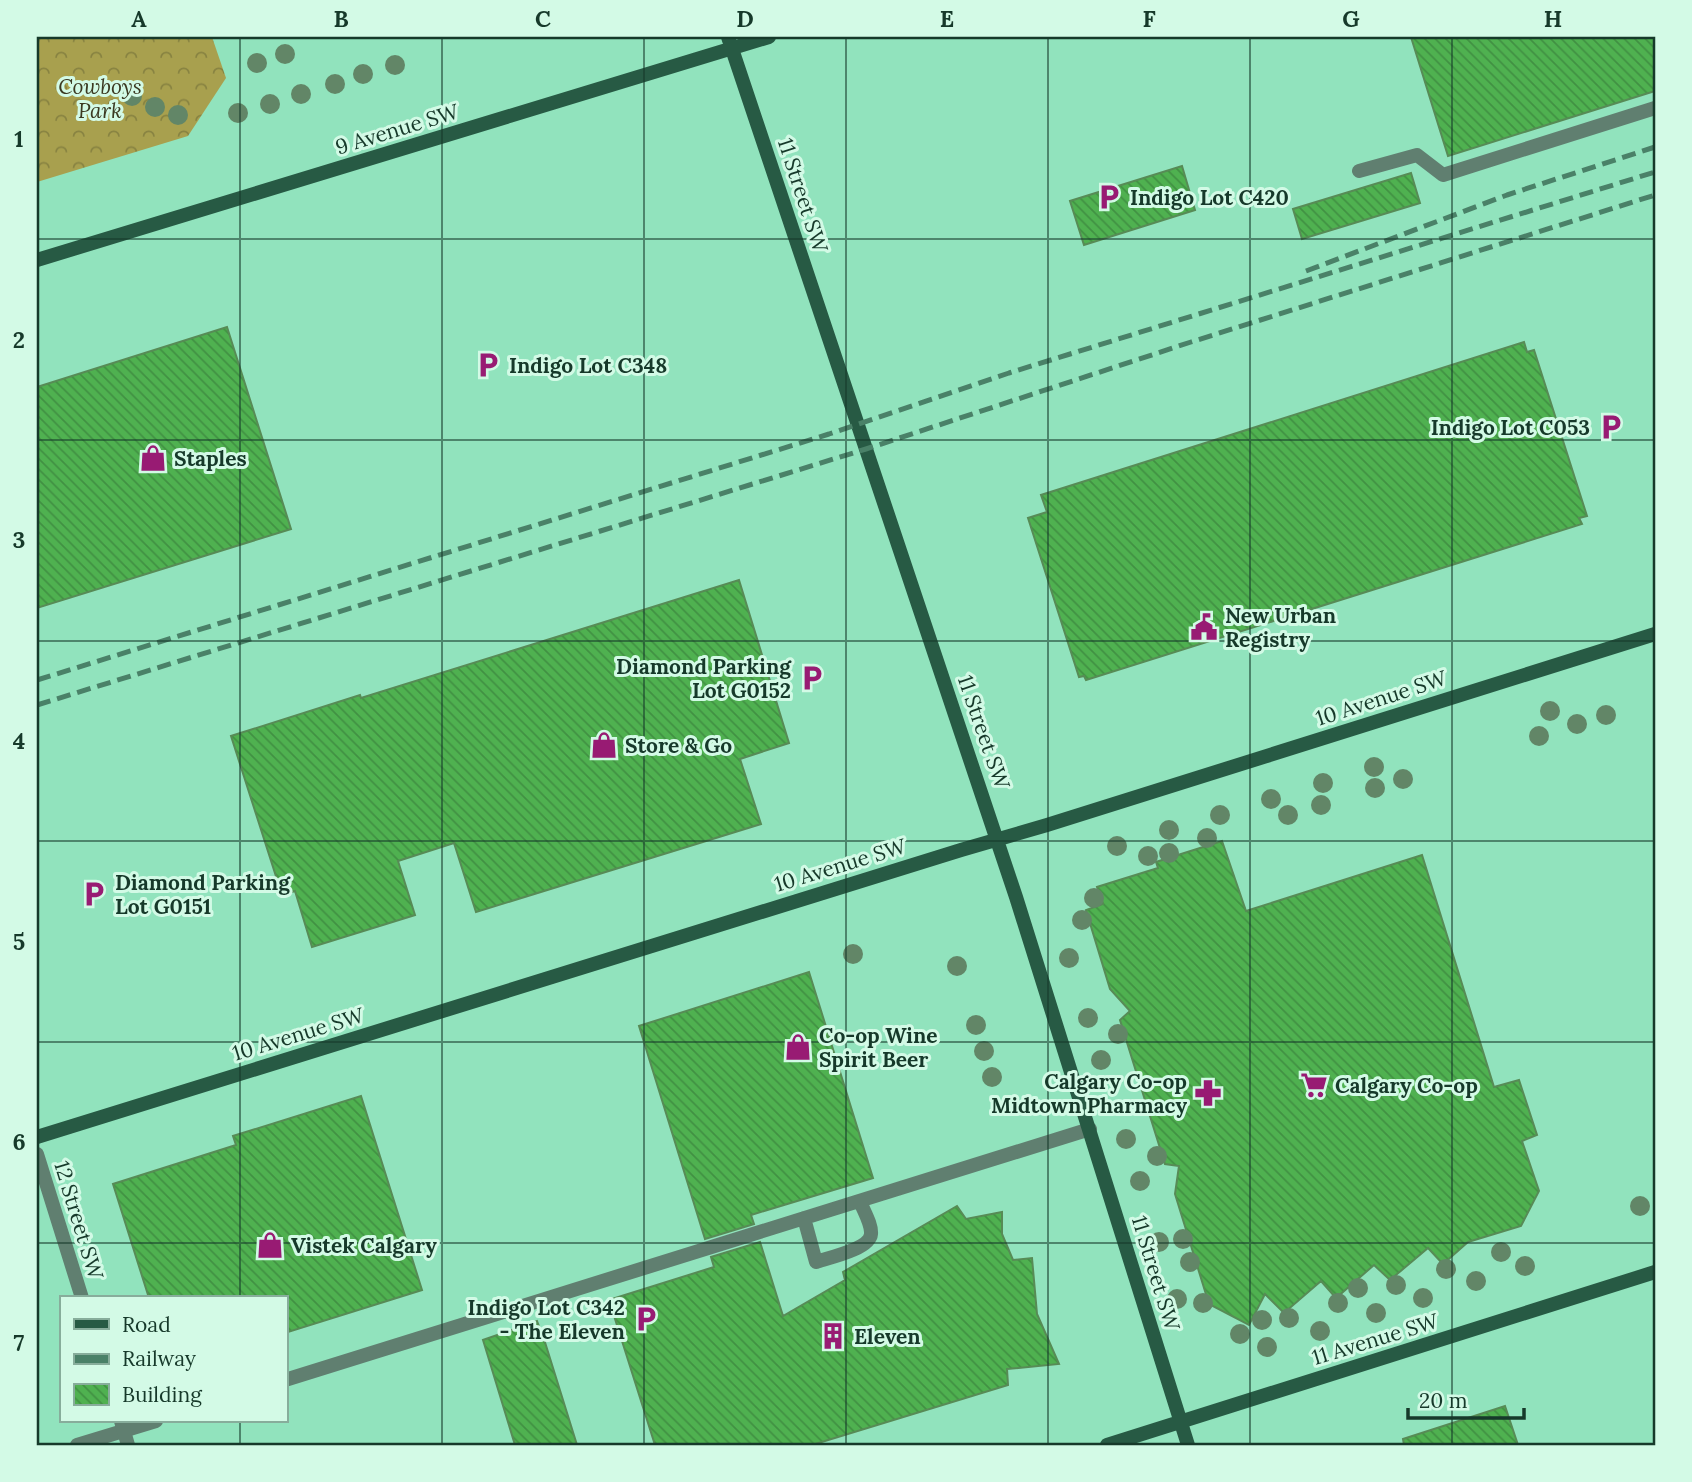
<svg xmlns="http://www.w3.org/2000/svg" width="1692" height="1482" viewBox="0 0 1692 1482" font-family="Lora,serif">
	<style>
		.forest { fill: url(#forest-crowns) }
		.building { fill: url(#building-back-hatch); stroke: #578b56; stroke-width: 2 }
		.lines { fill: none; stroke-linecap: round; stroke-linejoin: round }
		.lane { stroke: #607f70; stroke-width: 14 }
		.street { stroke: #607f70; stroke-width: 14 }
		.secondary { stroke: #275a44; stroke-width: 14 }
		.rail { stroke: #4a8168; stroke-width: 5; stroke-dasharray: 14 7; stroke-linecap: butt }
		.tree { fill: #628667 }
		.grid { fill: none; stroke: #16392a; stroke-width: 2; stroke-opacity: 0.55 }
		.labels { text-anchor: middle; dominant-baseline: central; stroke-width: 6; stroke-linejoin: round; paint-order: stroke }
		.park-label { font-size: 21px; font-style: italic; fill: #3b3921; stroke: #d3fae6 }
		.street-label { font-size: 21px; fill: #16392a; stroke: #d3fae6 }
		.poi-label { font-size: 21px; font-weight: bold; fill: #16392a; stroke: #d3fae6; text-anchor: start }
		.neatline { fill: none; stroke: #16392a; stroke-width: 2.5 }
		.grid-label { font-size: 23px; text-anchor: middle; font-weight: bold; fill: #16392a }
	</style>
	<defs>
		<pattern id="forest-crowns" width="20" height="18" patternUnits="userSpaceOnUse" patternTransform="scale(1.75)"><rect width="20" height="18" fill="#a8a04e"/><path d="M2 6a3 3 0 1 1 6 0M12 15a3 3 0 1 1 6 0" fill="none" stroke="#888341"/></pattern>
		<pattern id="building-back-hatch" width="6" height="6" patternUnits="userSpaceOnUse" patternTransform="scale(1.75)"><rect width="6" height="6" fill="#4fb150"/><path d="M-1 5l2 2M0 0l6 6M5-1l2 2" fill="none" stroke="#419143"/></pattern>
	</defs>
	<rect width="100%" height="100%" fill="#91e3bd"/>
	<path class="forest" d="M37 37H212L226 78 188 136 37 182Z"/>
	<path class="building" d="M1411 37H1655V91L1448 156Z
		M1182 166 1195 210 1084 245 1070 201Z
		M1411 173 1420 203 1302 239 1293 209Z
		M227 327 291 529 37 608V387Z
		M1524 342 1527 352 1534 350 1587 516 1579 518 1582 524 1086 680 1084 676 1079 677 1028 518 1047 512 1041 495Z
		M739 580 789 743 740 759 761 824 476 912 454 843 398 861 415 915 312 947 295 891 282 895 231 736 360 695 361 698Z
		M1222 841 1246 911 1422 855 1494 1087 1519 1080 1537 1135 1522 1141 1539 1191 1521 1226 1468 1242 1443 1264 1428 1248 1390 1280 1374 1265 1336 1298 1321 1281 1284 1313 1265 1294 1249 1325 1209 1304 1175 1194 1179 1166 1165 1164 1120 1020 1130 1011 1110 989 1086 910 1103 904 1097 887 1158 868 1156 862Z
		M809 972 873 1178 751 1215 754 1224 705 1239 639 1026Z
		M361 1096 422 1290 285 1333V1298H149L113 1184 236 1145 233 1136Z
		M957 1206 966 1219 1002 1212V1234L1013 1260 1032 1258 1037 1314 1059 1364 1007 1369 1008 1385 812 1445H655L609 1300 714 1267 711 1257 760 1242 783 1316 845 1280 843 1272Z
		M537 1321 544 1339 577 1445H515L483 1340Z
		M1505 1406 1518 1445H1404L1403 1439Z"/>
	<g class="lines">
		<path class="lane" d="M1359 171 1417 155 1443 175 1655 108
			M804 1218 816 1262C828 1258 870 1249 871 1234 872 1224 863 1210 860 1201
			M285 1380 1090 1129
			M77 1445 156 1421"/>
		<path class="street" d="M37 1154 82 1298
			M121 1421 128 1445"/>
		<path class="secondary" d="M728 37 1016 897 1188 1445
			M37 260 769 37
			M37 1137 961 850 1047 825 1655 634
			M1107 1445 1655 1272"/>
		<path class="rail" d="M1306 271 1507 195 1655 147
			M37 680 829 434 1009 373 1655 172
			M37 705 866 449 1191 342 1655 195"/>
	</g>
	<g class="tree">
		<circle cx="285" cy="54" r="10"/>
		<circle cx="257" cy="63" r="10"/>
		<circle cx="395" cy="65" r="10"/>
		<circle cx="363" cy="74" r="10"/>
		<circle cx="335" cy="84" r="10"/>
		<circle cx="301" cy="94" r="10"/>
		<circle cx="132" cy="96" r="10"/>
		<circle cx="270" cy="104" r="10"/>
		<circle cx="155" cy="107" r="10"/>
		<circle cx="238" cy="113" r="10"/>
		<circle cx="178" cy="115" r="10"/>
		<circle cx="1550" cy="711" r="10"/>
		<circle cx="1606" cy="715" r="10"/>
		<circle cx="1577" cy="724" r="10"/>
		<circle cx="1539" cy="736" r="10"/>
		<circle cx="1374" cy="767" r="10"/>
		<circle cx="1403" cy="779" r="10"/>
		<circle cx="1323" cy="783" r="10"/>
		<circle cx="1375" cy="788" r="10"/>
		<circle cx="1271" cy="799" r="10"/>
		<circle cx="1321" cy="805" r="10"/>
		<circle cx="1220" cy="815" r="10"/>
		<circle cx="1288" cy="815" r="10"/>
		<circle cx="1169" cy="830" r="10"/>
		<circle cx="1207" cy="838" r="10"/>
		<circle cx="1117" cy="846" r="10"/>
		<circle cx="1169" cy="853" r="10"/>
		<circle cx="1148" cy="856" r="10"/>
		<circle cx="1094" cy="898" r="10"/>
		<circle cx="1082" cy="920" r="10"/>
		<circle cx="853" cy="954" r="10"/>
		<circle cx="1069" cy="958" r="10"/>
		<circle cx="957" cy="966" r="10"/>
		<circle cx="1088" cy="1018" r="10"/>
		<circle cx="976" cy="1025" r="10"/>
		<circle cx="1118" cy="1034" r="10"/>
		<circle cx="984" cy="1051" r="10"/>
		<circle cx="1101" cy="1060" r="10"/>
		<circle cx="992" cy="1077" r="10"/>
		<circle cx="1126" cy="1139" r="10"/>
		<circle cx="1157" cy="1156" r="10"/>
		<circle cx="1140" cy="1181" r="10"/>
		<circle cx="1640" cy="1206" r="10"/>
		<circle cx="1183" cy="1239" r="10"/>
		<circle cx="1159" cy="1242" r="10"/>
		<circle cx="1501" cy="1252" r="10"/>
		<circle cx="1190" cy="1262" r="10"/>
		<circle cx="1525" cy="1266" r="10"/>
		<circle cx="1446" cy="1269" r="10"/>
		<circle cx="1476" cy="1281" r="10"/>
		<circle cx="1396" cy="1285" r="10"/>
		<circle cx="1358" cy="1288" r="10"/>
		<circle cx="1423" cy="1298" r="10"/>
		<circle cx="1177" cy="1299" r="10"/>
		<circle cx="1203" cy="1303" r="10"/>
		<circle cx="1338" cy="1303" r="10"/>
		<circle cx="1376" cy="1313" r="10"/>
		<circle cx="1289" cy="1318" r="10"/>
		<circle cx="1262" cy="1320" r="10"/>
		<circle cx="1320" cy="1331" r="10"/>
		<circle cx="1240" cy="1334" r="10"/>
		<circle cx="1267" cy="1347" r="10"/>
	</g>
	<path class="grid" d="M240 37V1298M442 37V1445M644 37V1445M846 37V1445M1048 37V1445M1250 37V1445M1452 37V1445M37 239H1655M37 440H1655M37 641H1655M37 841H1655M37 1042H1655M37 1243H1655M240 1421V1445"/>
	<defs>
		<symbol id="parking-bare" viewBox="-9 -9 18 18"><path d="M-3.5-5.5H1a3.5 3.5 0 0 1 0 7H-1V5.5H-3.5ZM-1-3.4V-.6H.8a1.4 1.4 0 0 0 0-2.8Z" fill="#981b73" stroke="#d3fae6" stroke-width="2.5" paint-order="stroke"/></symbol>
		<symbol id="shop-bare" viewBox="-9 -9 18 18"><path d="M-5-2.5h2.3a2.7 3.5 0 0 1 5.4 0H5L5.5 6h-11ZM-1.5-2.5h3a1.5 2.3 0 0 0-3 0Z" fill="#981b73" stroke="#d3fae6" stroke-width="2.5" paint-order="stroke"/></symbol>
		<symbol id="civic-bare" viewBox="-9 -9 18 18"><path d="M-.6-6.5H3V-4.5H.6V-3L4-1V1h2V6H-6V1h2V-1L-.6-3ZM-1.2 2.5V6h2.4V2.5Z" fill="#981b73" stroke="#d3fae6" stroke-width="2.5" paint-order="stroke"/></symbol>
		<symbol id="supermarket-bare" viewBox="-9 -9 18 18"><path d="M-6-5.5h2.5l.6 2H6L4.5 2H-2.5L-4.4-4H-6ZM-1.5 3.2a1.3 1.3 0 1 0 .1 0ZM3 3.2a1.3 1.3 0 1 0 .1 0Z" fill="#981b73" stroke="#d3fae6" stroke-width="2.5" paint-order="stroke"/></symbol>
		<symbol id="pharmacy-bare" viewBox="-9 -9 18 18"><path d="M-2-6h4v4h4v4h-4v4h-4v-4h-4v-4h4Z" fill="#981b73" stroke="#d3fae6" stroke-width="2.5" paint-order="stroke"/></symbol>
		<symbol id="building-bare" viewBox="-9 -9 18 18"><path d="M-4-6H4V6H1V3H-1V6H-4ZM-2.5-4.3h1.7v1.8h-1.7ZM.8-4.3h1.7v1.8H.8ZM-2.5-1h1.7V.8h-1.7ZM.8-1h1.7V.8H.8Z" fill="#981b73" stroke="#d3fae6" stroke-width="2.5" paint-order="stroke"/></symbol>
	</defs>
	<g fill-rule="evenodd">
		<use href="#parking-bare" x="1090" y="178" width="38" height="38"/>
		<use href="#parking-bare" x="469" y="346" width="38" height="38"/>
		<use href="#parking-bare" x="1592" y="408" width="38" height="38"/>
		<use href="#shop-bare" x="134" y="439" width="38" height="38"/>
		<use href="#civic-bare" x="1185" y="608" width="38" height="38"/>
		<use href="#parking-bare" x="793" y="659" width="38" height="38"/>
		<use href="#shop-bare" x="585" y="726" width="38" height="38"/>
		<use href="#parking-bare" x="75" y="875" width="38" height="38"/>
		<use href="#shop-bare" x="779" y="1028" width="38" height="38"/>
		<use href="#supermarket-bare" x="1295" y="1066" width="38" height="38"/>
		<use href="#pharmacy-bare" x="1189" y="1074" width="38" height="38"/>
		<use href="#shop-bare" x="251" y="1226" width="38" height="38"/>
		<use href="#parking-bare" x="627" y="1300" width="38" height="38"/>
		<use href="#building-bare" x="814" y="1317" width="38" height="38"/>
	</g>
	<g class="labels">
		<g class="park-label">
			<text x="100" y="86">Cowboys<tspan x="100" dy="24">Park</tspan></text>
		</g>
		<g class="street-label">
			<text transform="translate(397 129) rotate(-17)">9 Avenue SW</text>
			<text transform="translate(803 195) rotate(72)">11 Street SW</text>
			<text transform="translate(1381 698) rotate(-18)">10 Avenue SW</text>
			<text transform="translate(984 732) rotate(71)">11 Street SW</text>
			<text transform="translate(840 865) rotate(-17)">10 Avenue SW</text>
			<text transform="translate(298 1034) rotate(-17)">10 Avenue SW</text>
			<text transform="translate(79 1220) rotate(73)">12 Street SW</text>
			<text transform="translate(1156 1273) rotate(73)">11 Street SW</text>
			<text transform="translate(1375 1339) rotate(-17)">11 Avenue SW</text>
		</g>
		<g class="poi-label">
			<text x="1130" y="197">Indigo Lot C420</text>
			<text x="509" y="365">Indigo Lot C348</text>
			<text x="1590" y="427" text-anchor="end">Indigo Lot C053</text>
			<text x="174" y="458">Staples</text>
			<text x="1225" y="615">New Urban<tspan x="1225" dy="24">Registry</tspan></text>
			<text x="791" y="666" text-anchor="end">Diamond Parking<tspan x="791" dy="24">Lot G0152</tspan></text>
			<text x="625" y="745">Store &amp; Go</text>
			<text x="115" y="882">Diamond Parking<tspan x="115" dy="24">Lot G0151</tspan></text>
			<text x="819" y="1035">Co-op Wine<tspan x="819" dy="24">Spirit Beer</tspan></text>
			<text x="1187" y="1081" text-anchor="end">Calgary Co-op<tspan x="1187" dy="24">Midtown Pharmacy</tspan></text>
			<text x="1335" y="1085">Calgary Co-op</text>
			<text x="291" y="1245">Vistek Calgary</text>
			<text x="625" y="1307" text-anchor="end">Indigo Lot C342<tspan x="625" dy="24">- The Eleven</tspan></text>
			<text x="854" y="1336">Eleven</text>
		</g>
	</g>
	<rect width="1692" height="1482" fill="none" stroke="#d3fae6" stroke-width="77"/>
	<rect x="60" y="1296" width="228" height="126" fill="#d3fae6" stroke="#87ad9b" stroke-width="2"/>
	<rect x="74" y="1319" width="35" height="10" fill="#275a44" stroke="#87ad9b" stroke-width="2"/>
	<text x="122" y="1332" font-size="21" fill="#16392a">Road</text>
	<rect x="74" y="1354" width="35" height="10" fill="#4a8168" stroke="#87ad9b" stroke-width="2"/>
	<text x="122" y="1366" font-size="21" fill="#16392a">Railway</text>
	<rect x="74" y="1384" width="35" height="21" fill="url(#building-back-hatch)" stroke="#87ad9b" stroke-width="2"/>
	<text x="122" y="1402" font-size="21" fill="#16392a">Building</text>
	<path d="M1408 1408v10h116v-10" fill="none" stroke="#16392a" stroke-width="3.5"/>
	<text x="1419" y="1408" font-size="21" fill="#16392a" stroke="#d3fae6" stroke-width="5" paint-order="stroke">20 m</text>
	<rect x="38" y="38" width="1616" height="1406" class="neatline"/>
	<g class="grid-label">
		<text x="139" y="27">A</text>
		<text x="341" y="27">B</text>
		<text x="543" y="27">C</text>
		<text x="745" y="27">D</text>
		<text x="947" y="27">E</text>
		<text x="1149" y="27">F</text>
		<text x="1351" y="27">G</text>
		<text x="1553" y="27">H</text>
		<text x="19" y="147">1</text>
		<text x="19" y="348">2</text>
		<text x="19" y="548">3</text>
		<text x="19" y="749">4</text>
		<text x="19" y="950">5</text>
		<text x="19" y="1150">6</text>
		<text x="19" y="1351">7</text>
	</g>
</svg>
